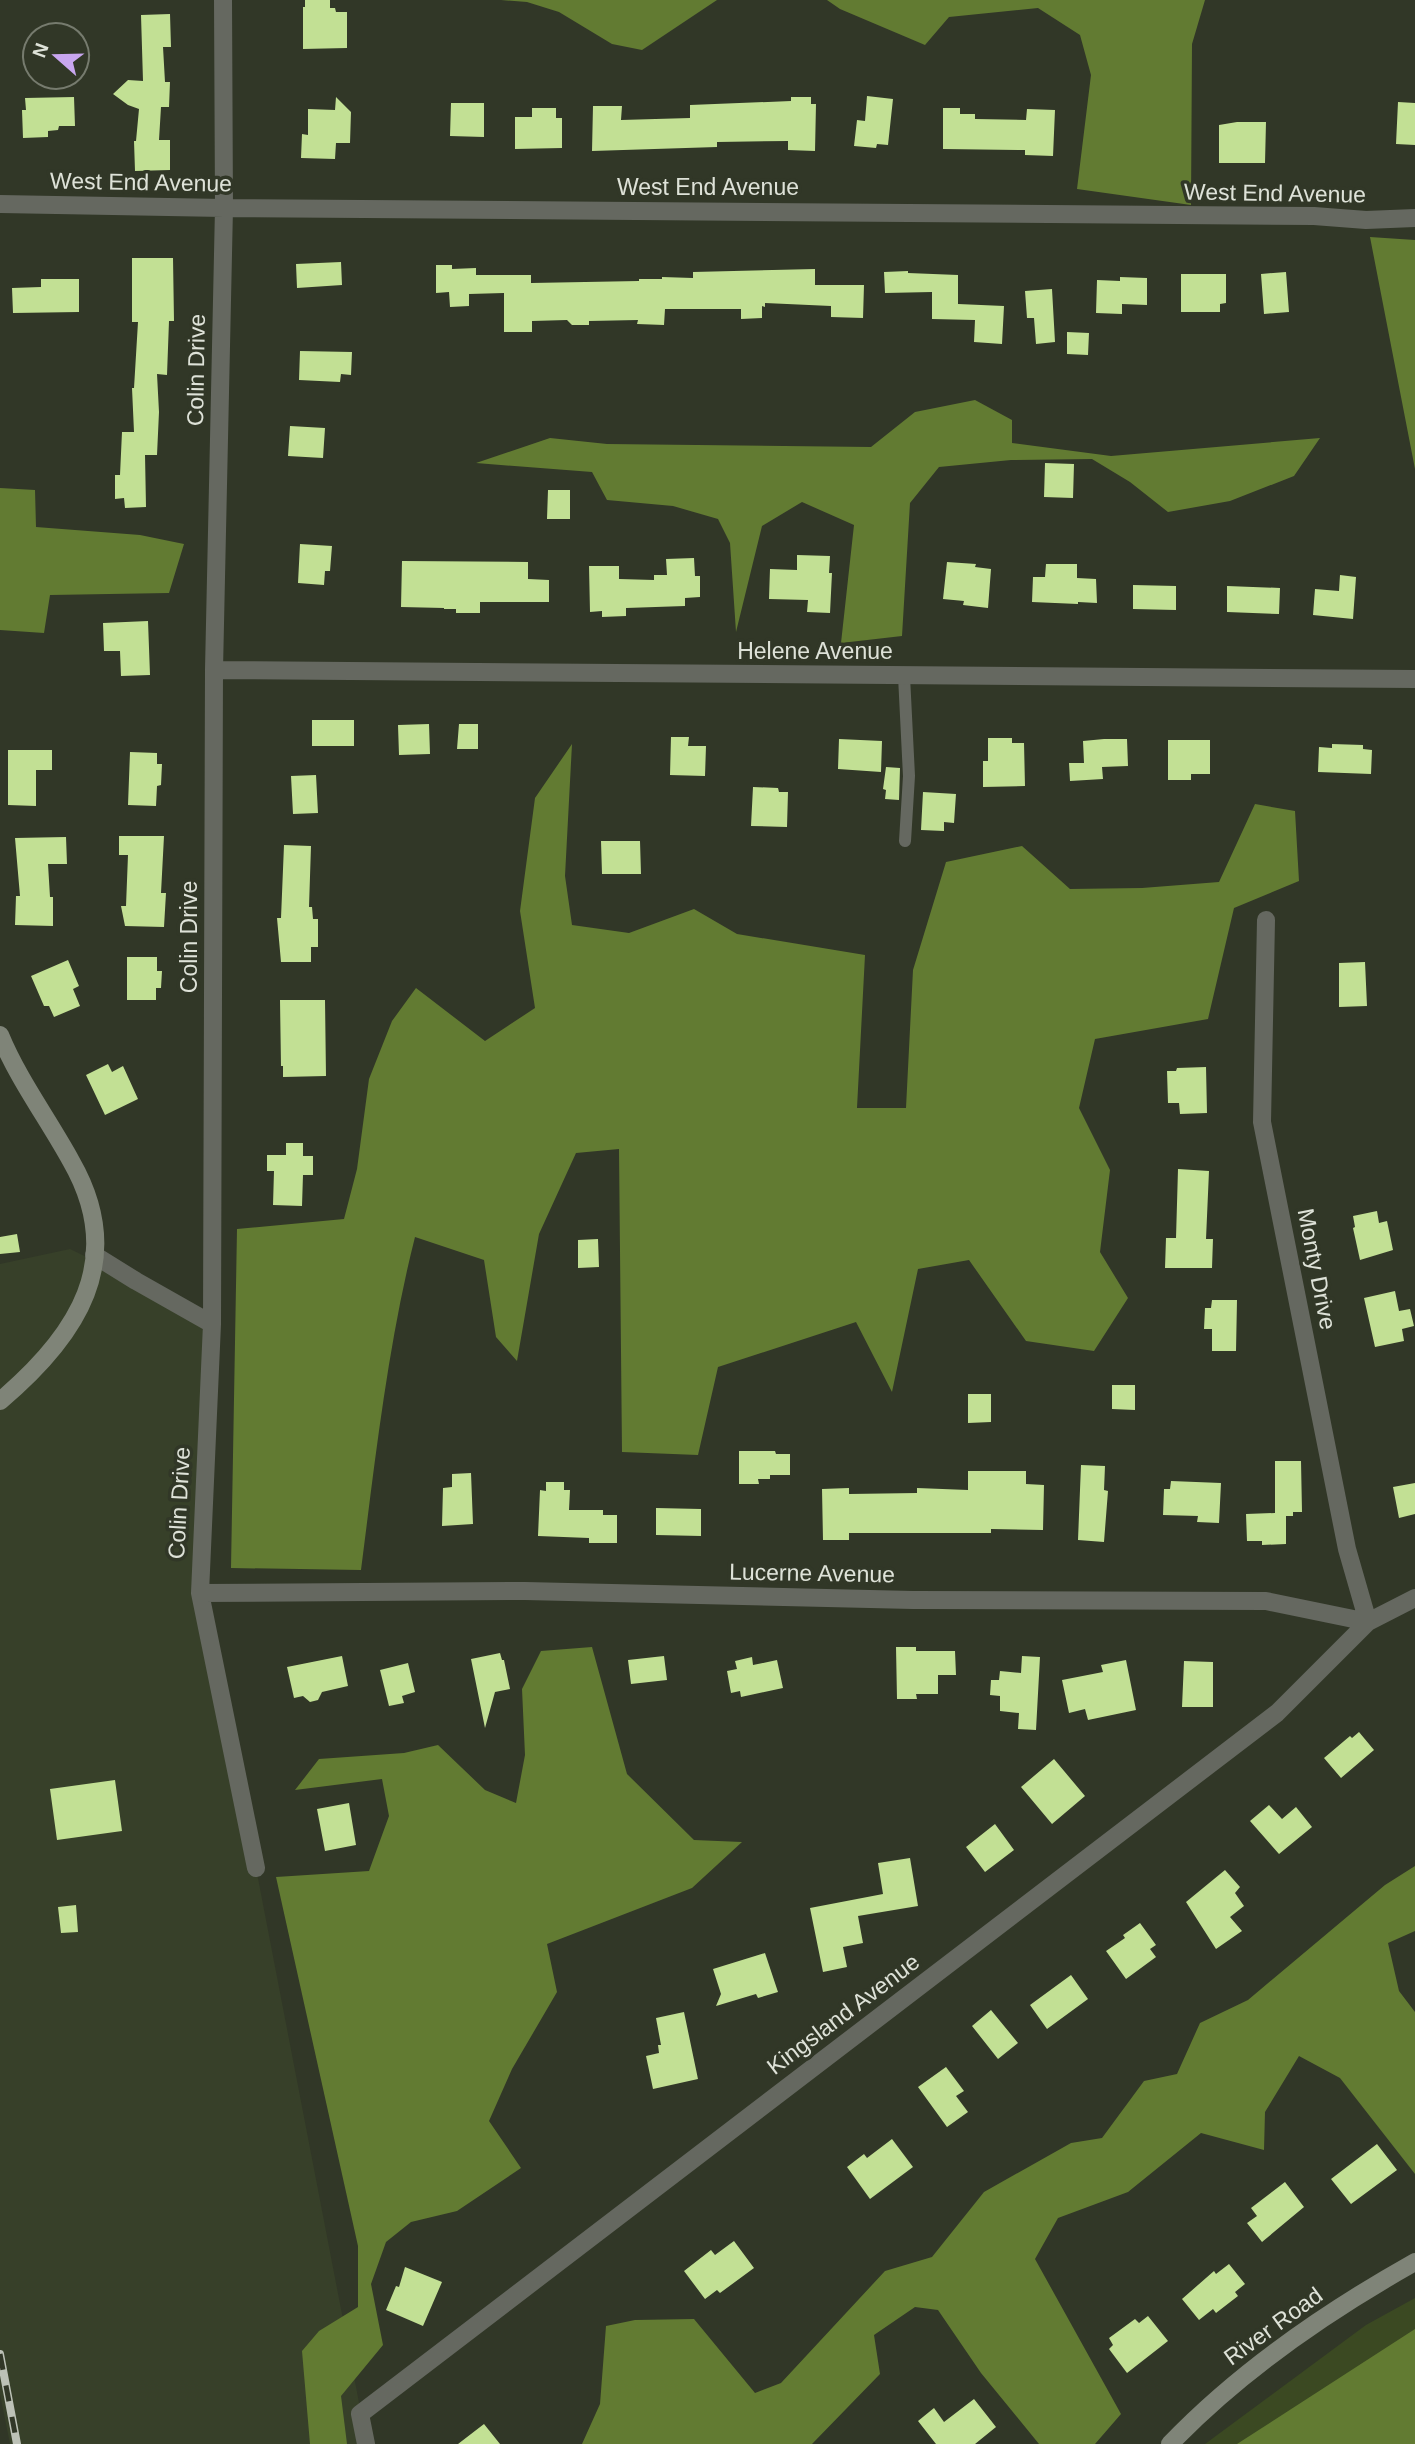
<svg xmlns="http://www.w3.org/2000/svg" width="1415" height="2444" viewBox="0 0 1415 2444" font-family="Helvetica,sans-serif">
	<style>
		.built { fill: #374029 }
		.green { fill: #3b4922 }
		.forest { fill: #627b32 }
		.building { fill: #c2e094 }
		.lines { fill: none; stroke-linecap: round; stroke-linejoin: round }
		.lane { stroke: #656860; stroke-width: 12 }
		.street { stroke: #656860; stroke-width: 18 }
		.secondary { stroke: #7f8478; stroke-width: 18 }
		.rail-casing { stroke: #bcc1b6; stroke-width: 8 }
		.rail { stroke: #313727; stroke-width: 5; stroke-dasharray: 16; stroke-linecap: butt }
		.labels { text-anchor: middle; dominant-baseline: central; stroke-width: 7; stroke-linejoin: round; paint-order: stroke }
		.street-label { font-size: 23px; fill: #dee2d8; stroke: #313727 }
	</style>
	<rect width="100%" height="100%" fill="#313727"/>
	<path class="built" d="M70 1249 136 1281 212 1324 200 1593 256 1868 367 2444H10L0 2394V1264Z"/>
	<path class="green" d="M1415 2298V2444H1205L1366 2325Z"/>
	<path class="forest" d="M501 0H717L642 50 612 44 559 12 527 2Z
		M827 0H1205L1192 44 1191 205 1077 189 1091 75 1080 35 1038 8 949 17 925 45 840 9Z
		M1370 237 1415 240V469Z
		M975 400 1012 420V443L1111 456 1320 438 1294 476 1230 501 1168 512 1130 482 1092 459 1011 460 939 467 910 503 902 636 841 643 854 525 802 502 762 526 736 632 730 543 718 519 673 506 607 500 592 472 476 463 550 438 607 444 871 447 915 412Z
		M0 488 35 490 36 527 140 535 184 544 169 593 50 595 44 633 0 630Z
		M572 744 565 876 572 925 629 933 694 909 737 934 865 955 857 1108H906L913 970 946 862 1022 846 1070 889 1142 888 1219 882 1255 804 1295 811 1299 881 1234 908 1208 1019 1095 1039 1079 1108 1110 1170 1100 1252 1128 1298 1094 1351 1026 1341 969 1260 918 1269 892 1392 856 1322 718 1367 698 1455 622 1452 619 1149 576 1153 539 1234 517 1361 496 1337 484 1260 415 1237C388 1343 375 1461 361 1570L231 1568 237 1229 344 1219 357 1169 369 1079 392 1021 416 988 485 1041 535 1008 520 911 535 798Z
		M592 1647 627 1774 694 1840 742 1842 692 1888 547 1944 557 1992 512 2069 489 2121 521 2168 457 2211 411 2222 386 2242 371 2284 383 2345 341 2396 347 2444H310L302 2351 319 2331 358 2307V2246L276 1877 369 1871 389 1816 382 1779 295 1790 319 1759 404 1753 438 1745 485 1790 516 1803 525 1755 522 1689 541 1651Z
		M1415 1866V1931L1388 1943 1399 1991 1415 2012V2174L1340 2078 1299 2056 1265 2112 1264 2150 1201 2133 1128 2192 1058 2218 1035 2259 1121 2414 1095 2444H1039L981 2373 938 2310 915 2307 874 2335 880 2374 812 2444H582L600 2404 606 2326 635 2320 694 2319 755 2393 781 2383 885 2271 932 2257 984 2192 1071 2143 1102 2138 1144 2081 1177 2074 1200 2023 1248 2000 1385 1885Z
		M1415 2329V2444H1237Z"/>
	<path class="building" d="M305 0H330V8H335L336 12H347V48L303 49V7H305Z
		M170 14 171 47H163L165 82H170L169 107H161L159 140H170V170L135 171 134 141H136L139 109 128 105 113 94 128 80 143 81 141 15Z
		M867 96 893 99 888 145 877 144 876 148 854 146 857 120 865 121Z
		M74 97 75 126H59L58 130 48 131V137L23 138 22 110H26L25 98Z
		M336 97 351 112 350 143H336L335 159 301 158 302 134 308 135V109L335 110Z
		M791 97H811V104H816L815 151 788 150V141L717 142V147L592 151 593 106H622L621 120 690 118V105L791 101Z
		M1398 102 1415 103V145L1396 144Z
		M451 103H484V137L450 136Z
		M532 108H556V118H562V148L515 149V117H532Z
		M943 108H960V114H975V119L1026 120 1027 109 1055 110 1053 156 1025 155V150L943 149Z
		M1237 122H1266L1265 163H1219V125Z
		M132 258H173L174 321H169L167 375 157 374 159 412 157 455H145L146 507 125 508 124 498 115 499V475H120L122 432H134L132 388H134L138 322H132Z
		M341 262 342 285 297 288 296 264Z
		M436 265H452V269L476 268V275H531V283L639 281V279H662V277L693 278V272L815 269V285H864L863 318 831 317V306L765 303V307L762 306V318L741 319V309H665L664 325 637 324 638 320 589 321V325H572L567 320 532 321V332H504V293L469 294V306L450 307 449 292 436 293Z
		M908 271V273L958 275V304L1004 306 1002 344 974 342 975 320 932 319V292L885 293 884 272Z
		M1286 272 1289 312 1264 314 1261 274Z
		M1181 274H1226V303L1220 304V312H1181Z
		M1120 277 1147 278V305L1122 304V314L1096 313 1097 280 1120 281Z
		M41 279H79V312L13 313 12 288 41 287Z
		M1052 289 1055 342 1036 344 1034 318H1027L1025 291Z
		M1067 332 1089 333 1088 355 1067 354Z
		M300 351 352 352 351 375 341 374 340 382 299 380Z
		M290 426 325 428 323 458 288 456Z
		M1045 463 1074 464 1073 498 1044 497Z
		M548 490H570V519H547Z
		M300 544 332 546 330 571H325L324 585 298 583Z
		M797 555 830 556 829 573H832L830 613 807 612 808 600 769 599 770 569 797 570Z
		M694 558 695 576H700V597L685 598V606L626 608V616L602 617V611L590 612 589 566H619V579L654 580V575H667L666 559Z
		M402 561 528 562V579L549 580V602H480V613H456V609H444V608L401 607Z
		M947 562 976 564 975 567 991 569 988 608 963 605 964 601 943 599Z
		M1046 564H1077V578L1096 579 1097 603 1078 602V604L1032 602 1033 577H1045Z
		M1340 575 1356 577 1353 619 1313 615 1315 589 1339 591Z
		M1133 585 1176 586V610L1133 609Z
		M1227 586 1280 588 1279 614 1227 612Z
		M148 621 150 675 121 676 120 651H104L103 623Z
		M312 720H354V746H312Z
		M429 724 430 754 399 755 398 725Z
		M459 724H478V749H457Z
		M671 737H689L688 746H706L705 776 670 775Z
		M988 738H1012V743H1024L1025 786 983 787V761H988Z
		M839 739 882 741 881 772 838 769Z
		M1104 739H1127L1128 766 1102 767 1103 779 1070 781 1069 763H1084L1083 741Z
		M1168 740H1210V774H1191V780H1168Z
		M1332 744 1363 745V749L1372 750 1371 774 1318 772 1319 747 1332 748Z
		M8 750H52V770H36V806L8 805Z
		M130 752 157 753V764H162L161 785 157 786 156 806 128 805Z
		M886 767 900 768 899 800 885 799 886 790 883 789Z
		M316 775 318 813 293 814 291 776Z
		M753 787 778 788 779 792H788L787 827 751 826Z
		M923 792 956 794 954 823 944 822V831L921 830Z
		M119 836H164L161 893H166L164 927 125 926 121 906H126L128 855H119Z
		M66 837 67 864H48L50 897H53V926L15 925 16 896H20L15 838Z
		M601 841H640L641 874H602Z
		M284 845 311 846 309 907H312L313 919H318V947H311V962H281L277 918H281Z
		M127 957H157V971H162L161 988H156V1000H127Z
		M68 960 79 986 73 989 80 1006 54 1017 49 1006H44L31 976Z
		M1365 962 1367 1006 1339 1007V963Z
		M280 1000H325L326 1076 283 1077V1066H281Z
		M108 1064 112 1072 123 1066 138 1099 105 1115 86 1075Z
		M1206 1067 1207 1113 1180 1114 1179 1103H1168L1167 1071H1176L1177 1068Z
		M286 1143H303V1156H313V1175H303L302 1206 273 1205 274 1171H267V1155H286Z
		M1178 1169 1209 1171 1206 1239H1213L1212 1268H1165L1166 1238H1176Z
		M1377 1211 1379 1223 1387 1221 1393 1250 1360 1260 1353 1228 1355 1227 1353 1216Z
		M17 1234 20 1252 0 1254V1237Z
		M598 1239 599 1267 578 1268V1240Z
		M1395 1291 1399 1311 1410 1309 1414 1326 1402 1329 1404 1341 1375 1347 1364 1298Z
		M1212 1300H1237L1236 1351H1212V1329H1204L1205 1308H1211Z
		M1112 1385H1135V1410L1112 1409Z
		M968 1394H991V1422L968 1423Z
		M739 1451H775L776 1454H790V1475H770V1479H758L759 1484H739Z
		M1275 1461H1301L1302 1512H1293V1516H1286V1544L1262 1545V1541H1247L1246 1514 1275 1513Z
		M1081 1465 1105 1466 1104 1490 1108 1491 1104 1542 1078 1540Z
		M968 1471H1026V1484L1044 1485 1043 1530 991 1529V1533H849V1540H823L822 1489 849 1488V1494L917 1493V1488L968 1490Z
		M471 1473 473 1524 442 1526 443 1488 452 1487V1474Z
		M1171 1481 1221 1483 1219 1523 1197 1522 1198 1516 1163 1515 1164 1489H1170Z
		M546 1482H564V1490H570L569 1510H603V1515H617V1543H589V1538L538 1536 540 1490 546 1491Z
		M1415 1483V1514L1399 1518 1393 1487Z
		M656 1508 701 1509V1536L656 1535Z
		M896 1647H916V1651H955L956 1675H938V1694H916L917 1699H897Z
		M500 1653 502 1660H504L510 1689 495 1692 485 1728 471 1659Z
		M342 1656 348 1686 322 1692 318 1700 310 1702 303 1696 294 1698 287 1667Z
		M664 1656 667 1680 631 1684 628 1660Z
		M1022 1656 1040 1657 1036 1730 1018 1729 1019 1713 1000 1711V1696L990 1695 991 1680H999L1000 1671 1021 1673Z
		M752 1657 753 1665 777 1660 783 1688 741 1697 740 1691 731 1693 727 1671 737 1669 735 1661Z
		M1126 1660 1136 1710 1088 1720 1085 1709 1069 1713 1062 1680 1103 1672 1101 1665Z
		M1184 1661 1213 1662V1707H1182Z
		M408 1663 415 1692 402 1696 404 1703 389 1706 380 1670Z
		M1359 1732 1374 1750 1341 1778 1324 1758 1350 1736 1352 1738Z
		M1054 1759 1085 1796 1052 1824 1021 1787Z
		M115 1780 122 1831 57 1840 50 1789Z
		M349 1803 356 1845 325 1851 317 1809Z
		M1269 1805 1282 1819 1296 1807 1312 1827 1279 1854 1250 1821Z
		M995 1824 1014 1850 985 1872 966 1847Z
		M910 1858 918 1906 858 1916 863 1943 843 1947 847 1967 823 1972 810 1908 883 1894 878 1863Z
		M1225 1870 1240 1887 1235 1893 1244 1906 1230 1917 1242 1931 1216 1949 1186 1902Z
		M76 1905 78 1932 61 1933 58 1907Z
		M1140 1923 1156 1945 1150 1949 1156 1957 1126 1979 1106 1951 1125 1938 1123 1935Z
		M765 1953 778 1992 758 1998 756 1994 716 2006 721 1994 713 1969Z
		M1071 1975 1088 1999 1047 2029 1030 2005Z
		M991 2010 1018 2043 998 2059 972 2026Z
		M684 2012 698 2079 653 2089 646 2056 659 2053 658 2045H661L656 2018Z
		M946 2067 964 2091 956 2096 968 2112 947 2127 918 2087Z
		M892 2139 913 2167 870 2199 847 2167 864 2154 867 2158Z
		M1377 2144 1397 2170 1351 2204 1331 2179Z
		M1285 2182 1304 2207 1262 2242 1247 2223 1257 2216 1251 2208Z
		M734 2241 754 2268 720 2293 717 2290 705 2299 684 2271 711 2250 715 2255Z
		M1229 2264 1245 2284 1235 2292 1238 2296 1216 2313 1213 2309 1199 2320 1182 2299 1214 2271 1216 2274Z
		M405 2267 442 2282 423 2326 386 2310 396 2286 399 2287Z
		M1148 2316 1168 2341 1127 2373 1109 2349 1113 2345 1109 2338 1135 2319 1139 2323Z
		M974 2399 996 2427 975 2444H936L918 2421 934 2408 944 2422Z
		M484 2424 500 2444H458Z"/>
	<g class="lines">
		<path class="lane" d="M904 676 909 776 905 841"/>
		<path class="street" d="M223 0 224 208 214 670 212 1324 200 1593 256 1868
			M0 204 224 208 1314 216 1366 220 1415 218
			M214 670 1415 679
			M94 1255 136 1281 212 1324
			M200 1593 525 1591 913 1600 1266 1601 1368 1622 1415 1598
			M366 2444 360 2414 1277 1713 1368 1622 1347 1549 1262 1122 1266 920"/>
		<path class="secondary" d="M0 1035C18 1079 48 1119 71 1161 128 1260 77 1336 0 1401
			M1170 2444C1241 2370 1326 2312 1415 2262"/>
		<defs>
			<path id="rail" d="M0 2354 17 2444"/>
		</defs>
		<use href="#rail" class="rail-casing"/>
		<use href="#rail" class="rail"/>
	</g>
	<g class="labels">
		<g class="street-label">
			<text transform="translate(141 182) rotate(1)">West End Avenue</text>
			<text x="708" y="187">West End Avenue</text>
			<text transform="translate(1275 193) rotate(1)">West End Avenue</text>
			<text transform="translate(196 370) rotate(-89)">Colin Drive</text>
			<text x="815" y="651">Helene Avenue</text>
			<text transform="translate(189 937) rotate(-90)">Colin Drive</text>
			<text transform="translate(1317 1269) rotate(79)">Monty Drive</text>
			<text transform="translate(179 1503) rotate(-87)">Colin Drive</text>
			<text transform="translate(812 1573) rotate(1)">Lucerne Avenue</text>
			<text transform="translate(843 2014) rotate(-37)">Kingsland Avenue</text>
			<text transform="translate(1273 2326) rotate(-36)">River Road</text>
		</g>
	</g>
	<g transform="translate(56 56) rotate(290)"><circle r="33" fill="#313727" stroke="#767b6e" stroke-width="2"/>
	<path d="M0-5L12 26L0 18L-12 26Z" fill="#c8a6ef"/>
	<text y="-10" font-size="19" font-weight="bold" text-anchor="middle" fill="#dee2d8">N</text>
	</g>
</svg>
